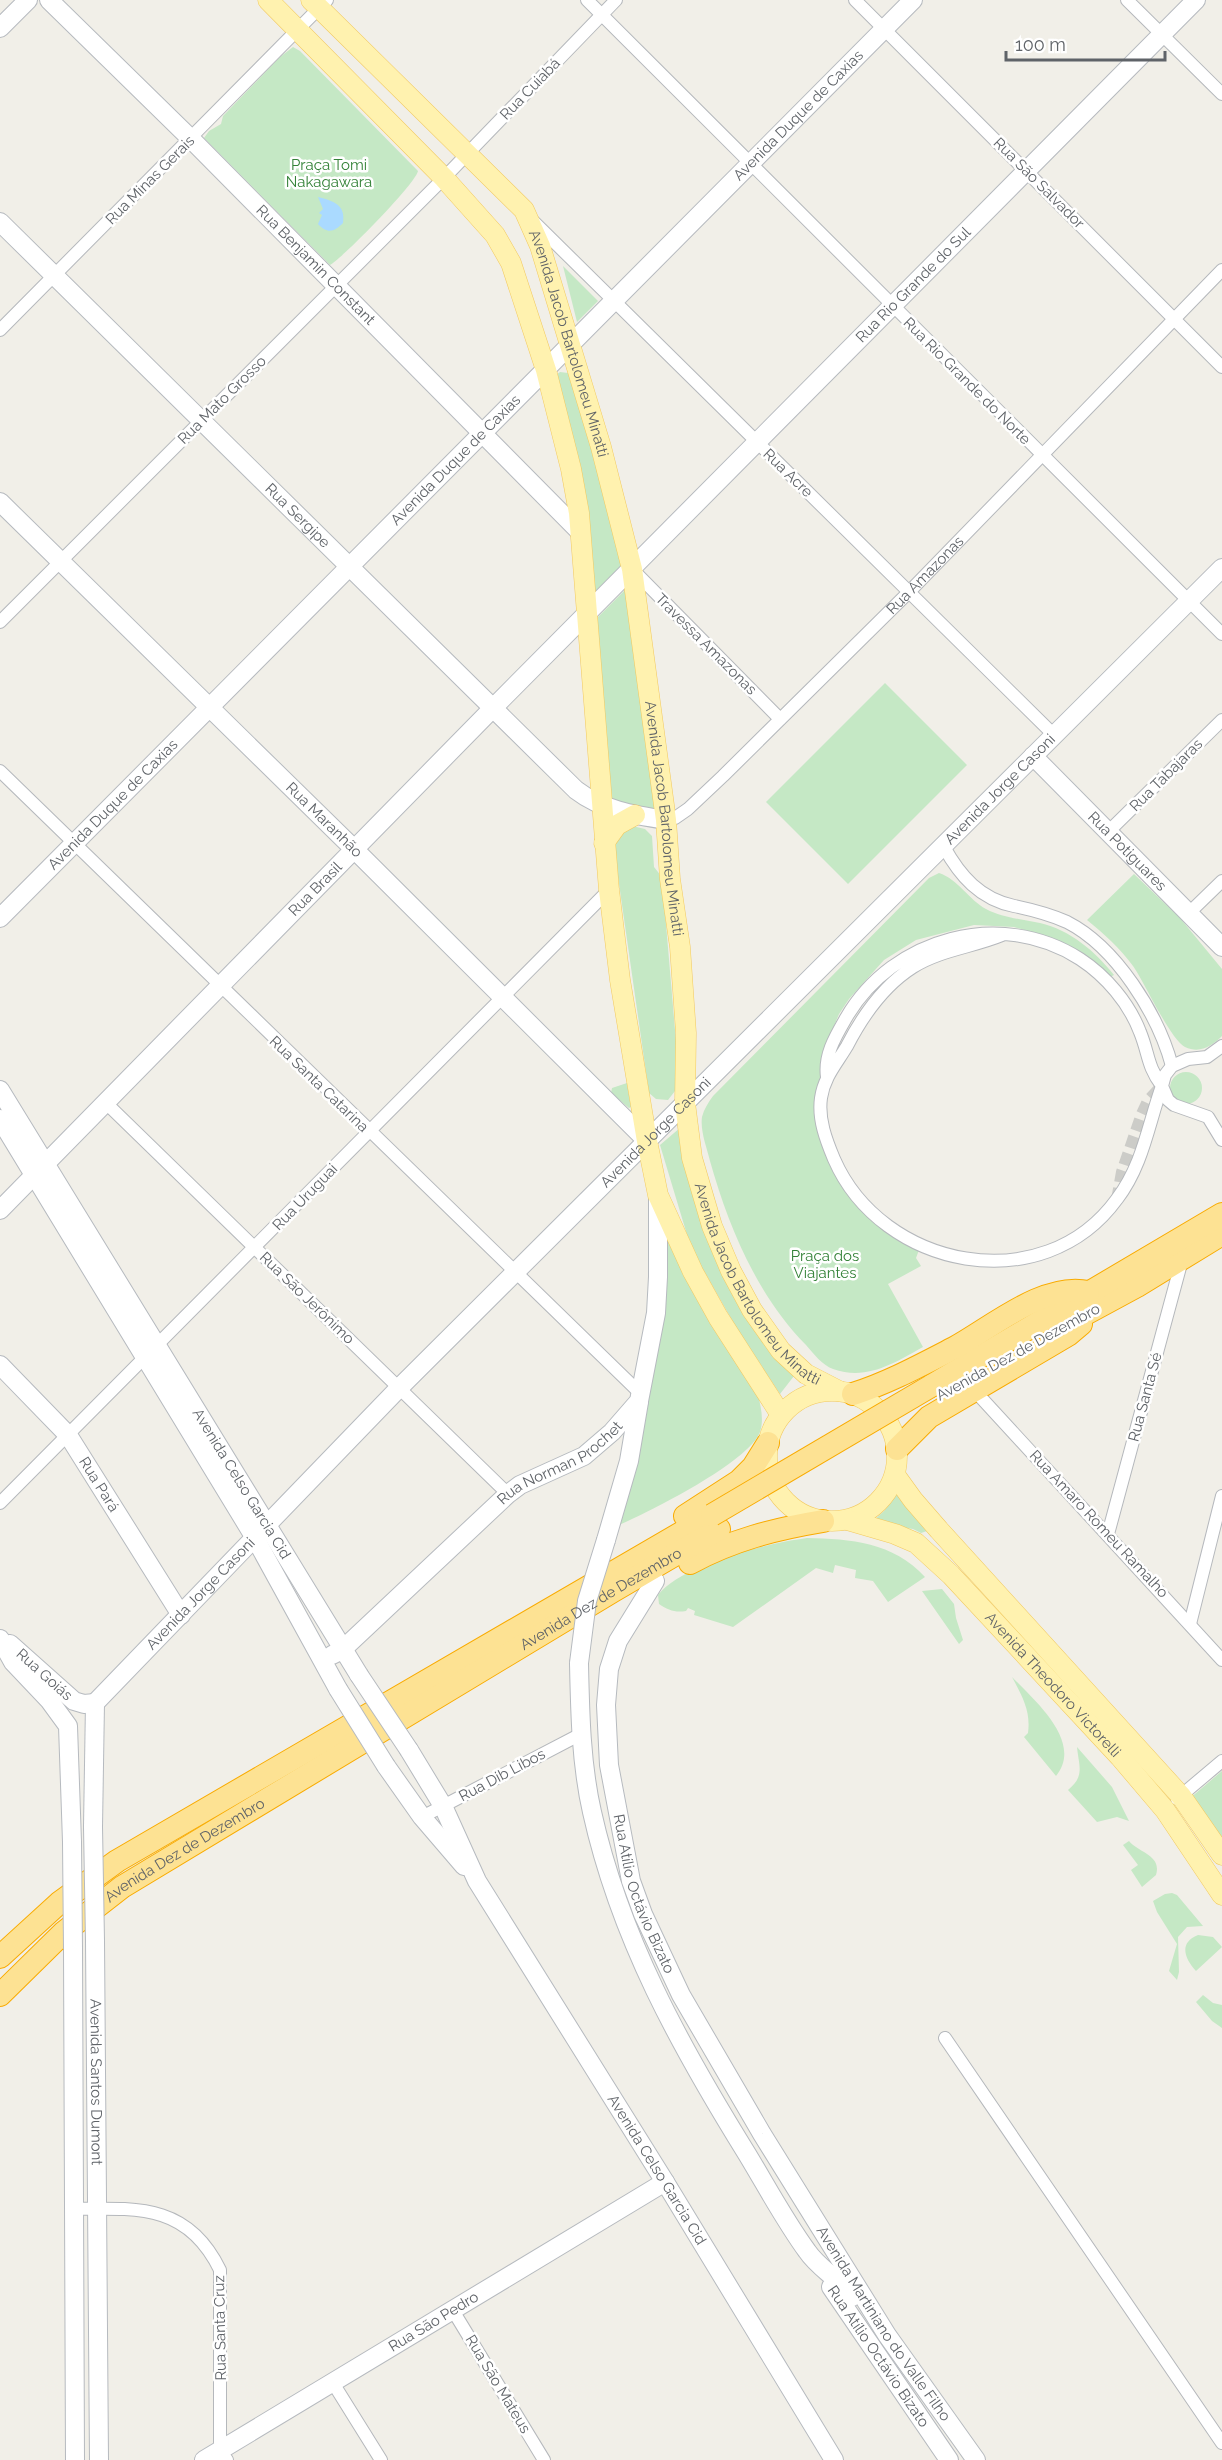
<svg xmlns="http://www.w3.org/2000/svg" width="1222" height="2460" viewBox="0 0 1222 2460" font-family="Raleway,sans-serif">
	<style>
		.green { fill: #c5e8c5 }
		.water { fill: #aadaff }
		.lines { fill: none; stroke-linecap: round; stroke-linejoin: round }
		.street-tunnel { stroke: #ccccc8; stroke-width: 12; stroke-dasharray: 12 6; stroke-linecap: butt }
		.street-casing { stroke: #b5b8bc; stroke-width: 14 }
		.secondary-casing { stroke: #b6babf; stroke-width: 20 }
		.primary-casing { stroke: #f2c960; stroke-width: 21 }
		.highway-casing { stroke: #f9ab00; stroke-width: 24 }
		.street { stroke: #fff; stroke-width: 12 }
		.secondary { stroke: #fff; stroke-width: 18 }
		.primary { stroke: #fff2af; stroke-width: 20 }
		.highway { stroke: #fde293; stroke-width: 22 }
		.secondary-bridge-casing { stroke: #b6babf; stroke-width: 20; stroke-linecap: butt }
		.highway-bridge-casing { stroke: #f9ab00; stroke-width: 24; stroke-linecap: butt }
		.secondary-bridge { stroke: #fff; stroke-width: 18 }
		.highway-bridge { stroke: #fde293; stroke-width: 22 }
		.labels { text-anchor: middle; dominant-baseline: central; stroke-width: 5; stroke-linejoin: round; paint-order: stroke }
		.street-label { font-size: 15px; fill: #5f6368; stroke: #fff }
		.park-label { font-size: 15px; fill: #348238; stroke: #fff }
	</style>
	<rect width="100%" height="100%" fill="#f1efe8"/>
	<path class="green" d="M293 47 300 51 418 171C416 183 344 257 330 265L204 138 209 131 221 124 223 116 280 57Z
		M563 266 598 301 577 322Z
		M560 372 568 373 573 380 622 563 621 569 597 593 592 591 556 375Z
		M629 586 658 814 609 801 593 622Z
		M885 683 967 765 848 884 766 802Z
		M632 826 645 829 652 836 654 867 662 877 679 1077 675 1091 668 1100 656 1099 649 1093 613 842 616 833Z
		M939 873C958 879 969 900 986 909 1003 918 1022 919 1040 923 1070 930 1095 951 1114 975L1110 977 1081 953 1055 939 1014 927 974 925 916 940 884 960 849 999 839 1014 828 1041 823 1139 888 1232 919 1250 916 1258 921 1266 888 1284 923 1347C894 1363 867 1381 833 1369 822 1365 814 1354 806 1345 757 1295 729 1228 710 1161 707 1148 700 1131 702 1117 704 1109 708 1103 713 1096L929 878Z
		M1134 874 1180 918 1222 969V1036C1212 1046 1200 1054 1185 1047 1170 1039 1145 983 1133 966 1120 948 1104 934 1087 920Z
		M1170 1088a16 16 0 1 1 32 0a16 16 0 1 1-32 0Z
		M627 1083 631 1107 629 1108 611 1093 612 1088Z
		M681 1127 756 1328 794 1376 780 1394 737 1329 691 1248 660 1145Z
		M667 1239 758 1395C761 1407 764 1420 760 1432 749 1462 649 1512 619 1525Z
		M897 1494 927 1531 921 1533 913 1529 871 1523 884 1511Z
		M807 1538C851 1539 893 1542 925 1577L888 1602 873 1581 855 1578 856 1570 835 1565 833 1573 816 1568 733 1627 694 1615 695 1611 688 1608 686 1611C675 1613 668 1610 659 1604L658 1595C682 1564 768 1543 807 1538Z
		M942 1589 954 1604 956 1618 963 1640 959 1644 922 1591Z
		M1012 1677C1034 1700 1084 1742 1056 1776L1024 1737 1028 1733C1031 1711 1022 1696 1012 1677Z
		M1077 1747 1112 1787 1129 1821 1117 1817 1097 1822 1068 1790C1085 1776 1079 1767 1077 1747Z
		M1222 1771V1845L1189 1799Z
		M1129 1841C1139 1853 1162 1855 1156 1875L1142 1887 1131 1870 1138 1865 1123 1845Z
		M1172 1893 1177 1895 1203 1926 1187 1927 1178 1937 1179 1972 1177 1980 1169 1971 1177 1944 1157 1912 1153 1901 1165 1894Z
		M1198 1935 1213 1937 1222 1947 1196 1971C1185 1959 1178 1943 1198 1935Z
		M1203 1995 1213 2003 1222 2005V2028L1212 2021 1196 2002Z"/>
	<path class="water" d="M318 197C334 201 346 205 343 223 335 231 328 235 318 224L322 215 319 213 323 209Z"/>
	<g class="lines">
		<path class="street-tunnel" d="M1117 1200 1122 1172 1142 1114 1148 1101 1161 1087"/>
		<defs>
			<g id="street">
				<path d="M587 0 1222 634"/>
				<path d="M855 0 1222 367"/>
				<path d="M1127 0 1222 94"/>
				<path d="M534 222 1054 735"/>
				<path d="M0 330 327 0"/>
				<path d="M633 570 780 719"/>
				<path d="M0 622 444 178 616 0"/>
				<path d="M0 771 641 1394"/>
				<path id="s1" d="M666 820 675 818 688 809 723 776 909 592 1222 270"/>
				<path d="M1109 831 1222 720"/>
				<path d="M944 847C960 876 980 899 1014 906 1033 910 1049 914 1067 922 1116 947 1158 1014 1172 1066"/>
				<path d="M1189 913 1222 881"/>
				<path d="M1222 1046 1207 1057 1188 1059 1172 1066 1165 1075 1162 1086 1168 1100 1174 1105 1208 1117 1222 1140"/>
				<path d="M827 1077C824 1055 835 1037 846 1018 893 937 1001 908 1080 959 1106 976 1129 1003 1140 1032 1149 1054 1147 1066 1162 1086 1148 1125 1143 1165 1117 1199 1043 1301 882 1269 834 1159 826 1140 818 1119 821 1098 824 1077 837 1063 847 1046 863 1015 883 986 913 967 940 950 973 947 1002 935"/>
				<path d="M106 1103 508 1494"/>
				<path d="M974 1390 1222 1660"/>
				<path d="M0 1503 609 890"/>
				<path d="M1108 1534 1182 1260"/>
				<path d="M1190 1624 1222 1496"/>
				<path d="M1177 1799 1222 1761"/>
				<path d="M422 1817 581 1734"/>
				<path d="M945 2038 1222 2443"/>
				<path d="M73 2209C138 2208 188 2204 220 2270V2450L227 2460"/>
				<path d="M452 2309 544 2460"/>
				<path d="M333 2383 381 2460"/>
			</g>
			<g id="secondary">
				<path id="s2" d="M49 0 191 139 581 533"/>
				<path d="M0 28 28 0"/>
				<path id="s3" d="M0 222 576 790C602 810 634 815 666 820"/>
				<path id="s4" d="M0 502 355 850 647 1141"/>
				<path id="s5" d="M1033 756 1222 947"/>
				<path id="s6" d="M0 918 913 0"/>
				<path id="s7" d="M0 1090 359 1675"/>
				<path d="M0 1119 255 1538 338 1689"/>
				<path id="s8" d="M0 1210 492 709 1196 0"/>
				<path id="s9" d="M0 1365 68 1435 181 1615"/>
				<path d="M606 1540 629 1461 639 1402"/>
				<path id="s10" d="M655 1581 618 1641 609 1669 606 1705 609 1765 631 1881 643 1914 681 1995 762 2134 887 2335 976 2460"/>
				<path d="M0 1639 13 1662 49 1700 68 1726 72 1842"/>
				<path id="s11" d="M10 1644 74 1701 84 1704 95 1703"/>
				<path id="s12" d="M332 1655 342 1650 508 1494 520 1485 584 1456 612 1432 639 1401 656 1313 658 1277V1197"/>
				<path d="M579 1663C580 1712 581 1764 592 1812 620 1938 680 2046 747 2154 767 2187 785 2221 807 2251 819 2269 840 2279 852 2297"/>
				<path id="s13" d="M95 1703 399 1388 1222 568"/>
				<path id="s14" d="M409 1750 443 1806 477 1881 665 2182 834 2460"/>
				<path d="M386 1766 422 1817 464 1866"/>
				<path d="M93 1827 95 1703"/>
				<path id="s15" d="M95 1941 99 2460"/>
				<path d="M73 1949 75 2460"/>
				<path id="s16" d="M831 2287 949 2460"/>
				<path id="s17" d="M204 2460 665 2182"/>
			</g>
			<g id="primary">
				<path d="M268 0 444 178 495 235 511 263 546 370 571 469 579 513 609 890 620 980 647 1141 658 1195 693 1272 718 1317 781 1415"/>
				<path id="s18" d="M311 0 524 210 540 246 601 447 632 569 666 820 670 879 680 947 686 1033 685 1103 692 1158 712 1226 731 1271 752 1310 781 1351 806 1374 839 1391"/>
				<path d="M604 843 617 825 635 815"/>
				<circle cx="832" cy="1456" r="65"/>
				<path d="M895 1475 913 1500 939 1530 1181 1796 1222 1855"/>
				<path id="s19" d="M847 1520 895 1534 916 1543 951 1575 1120 1757 1165 1810 1222 1895"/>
			</g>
			<g id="highway">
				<path d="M1063 1326 1137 1286 1222 1234"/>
				<path d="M931 1386 1222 1214"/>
				<path d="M853 1394C888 1383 921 1365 954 1348 991 1328 1044 1282 1088 1292"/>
				<path d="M897 1449 929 1417 1068 1335 1081 1324"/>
				<path d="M685 1516 739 1481 753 1467 768 1443"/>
				<path d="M690 1563C732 1540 775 1529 823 1521"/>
				<path d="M0 1957 59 1903 117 1861 712 1515"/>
				<path id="s20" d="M0 1995 63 1933 122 1887 613 1591 719 1529"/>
			</g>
		</defs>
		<use href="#street" class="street-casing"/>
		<use href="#secondary" class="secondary-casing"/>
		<use href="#primary" class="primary-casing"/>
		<use href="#highway" class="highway-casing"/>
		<use href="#street" class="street"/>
		<use href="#secondary" class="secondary"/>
		<use href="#primary" class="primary"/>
		<use href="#highway" class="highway"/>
		<defs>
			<path id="secondary-bridge" d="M579 1663 587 1601 606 1540
				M359 1675 409 1750
				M338 1689 386 1766
				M93 1827 95 1941
				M72 1842 73 1949"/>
			<path id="highway-bridge" d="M712 1515 931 1386"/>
		</defs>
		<use href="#secondary-bridge" class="secondary-bridge-casing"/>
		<use href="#highway-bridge" class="highway-bridge-casing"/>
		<use href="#secondary-bridge" class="secondary-bridge"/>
		<use href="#highway-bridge" class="highway-bridge"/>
	</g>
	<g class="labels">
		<g class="street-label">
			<text transform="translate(530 89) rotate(-46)">Rua Cuiabá</text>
			<text stroke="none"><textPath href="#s6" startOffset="1132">Avenida Duque de Caxias</textPath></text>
			<text transform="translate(150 180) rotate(-45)">Rua Minas Gerais</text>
			<text transform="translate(1039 183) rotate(45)">Rua São Salvador</text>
			<text stroke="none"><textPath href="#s2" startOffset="376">Rua Benjamin Constant</textPath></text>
			<text stroke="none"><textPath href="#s8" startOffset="1300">Rua Rio Grande do Sul</textPath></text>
			<text stroke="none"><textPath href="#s18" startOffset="440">Avenida Jacob Bartolomeu Minatti</textPath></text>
			<text transform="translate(967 381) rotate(45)">Rua Rio Grande do Norte</text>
			<text transform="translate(222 400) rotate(-45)">Rua Mato Grosso</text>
			<text stroke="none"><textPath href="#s6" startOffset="646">Avenida Duque de Caxias</textPath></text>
			<text transform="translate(788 473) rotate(44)">Rua Acre</text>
			<text stroke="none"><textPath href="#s3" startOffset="418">Rua Sergipe</textPath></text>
			<text stroke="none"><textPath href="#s1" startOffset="358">Rua Amazonas</textPath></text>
			<text transform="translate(706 644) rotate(45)">Travessa Amazonas</text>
			<text transform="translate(1166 775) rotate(-45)">Rua Tabajaras</text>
			<text stroke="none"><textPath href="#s13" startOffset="1286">Avenida Jorge Casoni</textPath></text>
			<text stroke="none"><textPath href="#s6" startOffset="160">Avenida Duque de Caxias</textPath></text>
			<text stroke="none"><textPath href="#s18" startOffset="926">Avenida Jacob Bartolomeu Minatti</textPath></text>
			<text stroke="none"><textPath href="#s4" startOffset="454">Rua Maranhão</textPath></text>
			<text stroke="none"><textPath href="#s5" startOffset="134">Rua Potiguares</textPath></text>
			<text stroke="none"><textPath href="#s8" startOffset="450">Rua Brasil</textPath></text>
			<text transform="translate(319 1084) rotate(44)">Rua Santa Catarina</text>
			<text stroke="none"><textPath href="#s13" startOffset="800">Avenida Jorge Casoni</textPath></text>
			<text transform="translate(305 1197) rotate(-46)">Rua Uruguai</text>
			<text stroke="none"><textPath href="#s18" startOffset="1412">Avenida Jacob Bartolomeu Minatti</textPath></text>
			<text transform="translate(307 1298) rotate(44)">Rua São Jerônimo</text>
			<text transform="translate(1018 1352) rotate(-29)">Avenida Dez de Dezembro</text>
			<text transform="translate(1145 1397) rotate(-75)">Rua Santa Sé</text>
			<text stroke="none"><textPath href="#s12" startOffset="300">Rua Norman Prochet</textPath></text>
			<text stroke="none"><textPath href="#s9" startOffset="156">Rua Pará</textPath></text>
			<text stroke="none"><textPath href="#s7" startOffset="462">Avenida Celso Garcia Cid</textPath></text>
			<text transform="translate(1099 1524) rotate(47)">Rua Amaro Romeu Ramalho</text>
			<text stroke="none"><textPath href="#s13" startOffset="152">Avenida Jorge Casoni</textPath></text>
			<text stroke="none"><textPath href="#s20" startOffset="722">Avenida Dez de Dezembro</textPath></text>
			<text stroke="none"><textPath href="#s11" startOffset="46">Rua Goiás</textPath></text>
			<text stroke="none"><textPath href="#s19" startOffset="270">Avenida Theodoro Victorelli</textPath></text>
			<text transform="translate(502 1775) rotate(-28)">Rua Dib Libos</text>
			<text stroke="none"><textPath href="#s20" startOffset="236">Avenida Dez de Dezembro</textPath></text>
			<text stroke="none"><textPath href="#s10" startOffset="330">Rua Atílio Octávio Bizato</textPath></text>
			<text stroke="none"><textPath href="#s15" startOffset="141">Avenida Santos Dumont</textPath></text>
			<text stroke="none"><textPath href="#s14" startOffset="488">Avenida Celso Garcia Cid</textPath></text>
			<text stroke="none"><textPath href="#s17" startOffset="268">Rua São Pedro</textPath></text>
			<text stroke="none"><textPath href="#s10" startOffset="825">Avenida Martiniano do Valle Filho</textPath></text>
			<text transform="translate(220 2328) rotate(-91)">Rua Santa Cruz</text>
			<text stroke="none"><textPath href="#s16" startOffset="84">Rua Atílio Octávio Bizato</textPath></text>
			<text transform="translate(498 2384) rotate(59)">Rua São Mateus</text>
		</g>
		<g class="park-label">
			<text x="329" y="165">Praça Tomi<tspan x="329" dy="17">Nakagawara</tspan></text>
			<text x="825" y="1256">Praça dos<tspan x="825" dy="17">Viajantes</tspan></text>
		</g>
	</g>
	<path d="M1006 51v9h159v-9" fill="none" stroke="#5f6368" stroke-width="3"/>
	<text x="1015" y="51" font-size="18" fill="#5f6368" stroke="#ffffff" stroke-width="4.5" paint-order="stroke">100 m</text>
</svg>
